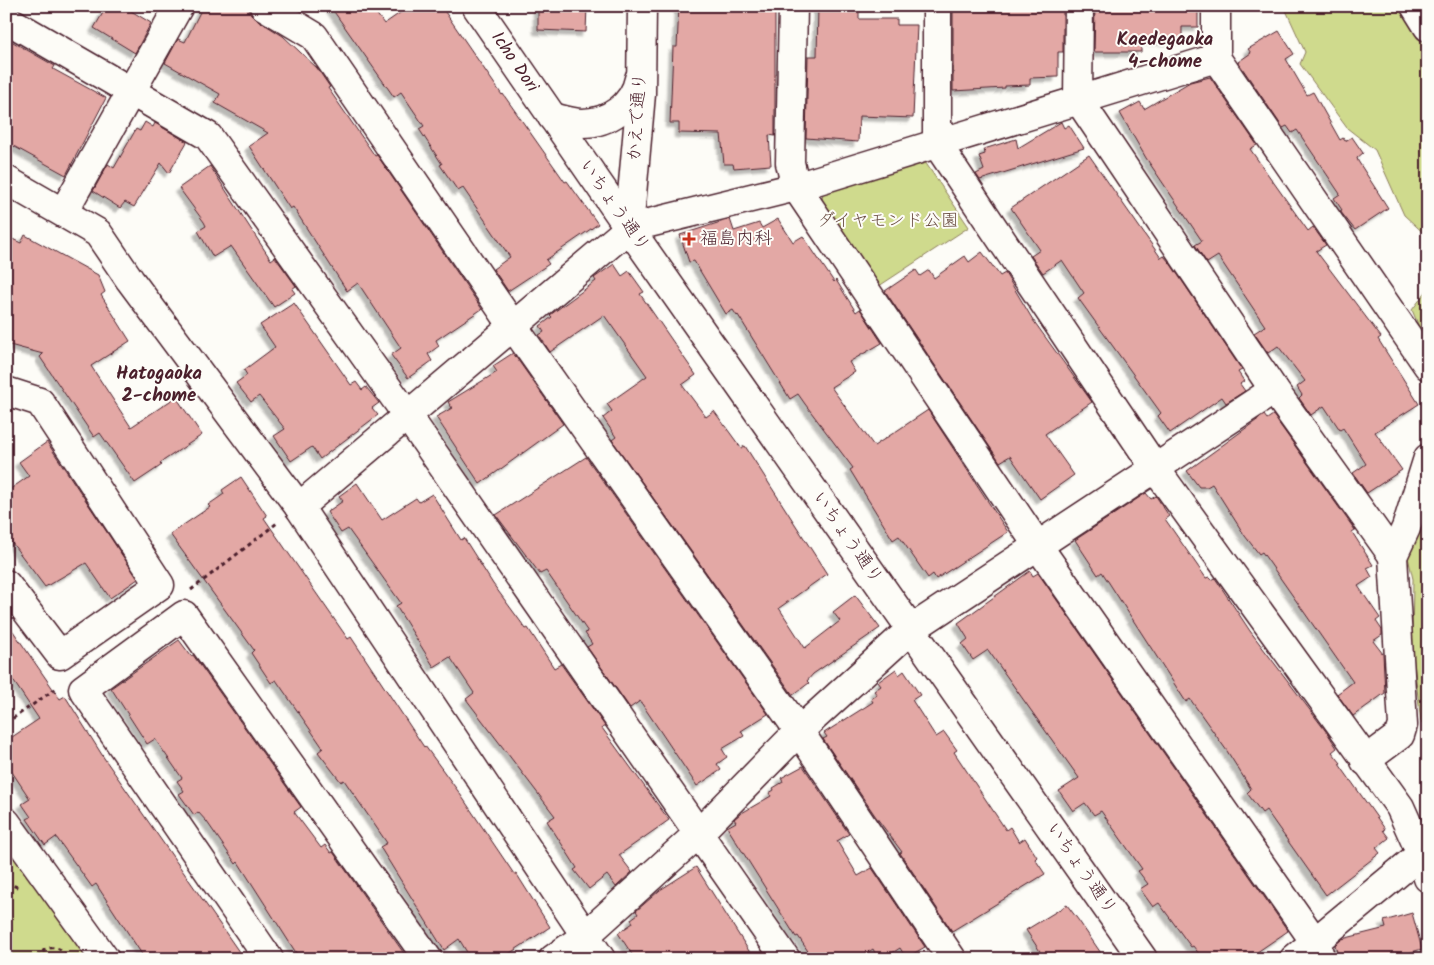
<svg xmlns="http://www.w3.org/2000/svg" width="1434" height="965" viewBox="0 0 1434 965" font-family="Kalam,'Klee One',sans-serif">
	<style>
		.green { fill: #cfda8d; stroke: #8c7c5c }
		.building { fill: #e3a8a5; stroke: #4a1f2b; filter: url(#shadow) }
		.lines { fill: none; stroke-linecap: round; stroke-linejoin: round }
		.minor-casing { stroke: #4a1f2b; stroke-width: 31 }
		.path { stroke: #4a1f2b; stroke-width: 3; stroke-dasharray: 4 4; stroke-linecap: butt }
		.minor { stroke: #fdfcf7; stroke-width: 28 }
		.poi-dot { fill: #c8321e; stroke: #fdfcf7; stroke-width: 2 }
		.labels { text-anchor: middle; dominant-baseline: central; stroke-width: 4; stroke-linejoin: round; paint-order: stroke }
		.street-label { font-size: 18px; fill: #4a1f2b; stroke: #fdfcf7 }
		.park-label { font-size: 18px; fill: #6b4e44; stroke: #fdfcf7 }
		.poi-label { font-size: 18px; fill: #4a1f2b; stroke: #fdfcf7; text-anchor: start }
		.neighbourhood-label { font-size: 19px; font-weight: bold; fill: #4a1f2b; stroke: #fdfcf7 }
	</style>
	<defs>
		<filter id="shadow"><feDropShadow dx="-4.5" dy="4.5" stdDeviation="1" flood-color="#0004"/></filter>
	</defs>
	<rect width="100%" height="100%" fill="#fdfcf7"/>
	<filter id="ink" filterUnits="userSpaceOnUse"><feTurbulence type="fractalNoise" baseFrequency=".02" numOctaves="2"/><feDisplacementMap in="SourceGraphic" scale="10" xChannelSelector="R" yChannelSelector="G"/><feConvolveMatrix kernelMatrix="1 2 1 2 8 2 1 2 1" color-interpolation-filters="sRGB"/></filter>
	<g filter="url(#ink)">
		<path class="green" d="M1284 6H1428V237L1404 215 1375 150 1347 128 1300 64 1305 52Z
			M923 159 969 227 876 288 821 210 823 191Z
			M1428 289V348L1412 310Z
			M1428 493V727L1421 722 1412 646 1413 579 1407 553Z
			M6 840 92 959H6Z"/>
		<path class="building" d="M107 6H123L151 23 135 53 94 28Z
			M203 6H248L251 14 256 19 283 36 317 68 330 87 328 88 375 156 377 155 482 309 436 340 439 346 428 354 432 361 408 378 391 355 401 348 358 283 347 291 293 207 290 209 249 146 268 133 215 103 220 94 165 63 178 39 185 42Z
			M330 6H371L384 24 410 6H441L502 95 503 94 565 182 567 181 598 224 546 260 549 264 508 291 493 269 510 257 463 188 458 191 440 165 442 164 419 129 424 126 401 92 394 97Z
			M538 6H587L586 32 538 30Z
			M679 6H775V136L769 135 771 165 734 168 733 164H724L721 134 679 133V123H670L673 47H677Z
			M818 6H859V19H897V25H917L913 118 859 116 858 142 806 138 808 56H817Z
			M970 6H1063V52H1058V77L1030 78V85L1005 86V88L953 91V8L970 9Z
			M1095 6H1198V27H1182V40L1141 41V52H1094Z
			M1279 31 1294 54 1286 59 1307 95 1313 92 1340 140 1343 138 1345 141 1352 137 1363 153 1357 158 1358 161 1388 208 1355 230 1340 211 1342 210 1334 198 1340 194 1297 130 1292 133 1287 126 1283 128 1238 62 1251 53 1248 49Z
			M6 38 55 66 53 69 106 98 66 175 6 142Z
			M1210 77 1257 145 1250 149 1308 231 1313 227 1326 245 1316 251 1381 337 1378 339 1419 404 1375 432 1402 470 1367 493 1353 473 1366 464 1343 428 1340 430 1324 406 1311 415 1299 398 1302 395 1297 387 1305 381 1278 346 1268 353 1254 333 1265 326 1218 256 1207 263 1195 245 1202 241 1146 158 1120 113 1140 102 1144 109 1190 82Z
			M145 122 153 127 155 123 187 142 169 173 161 163 134 207 125 202 120 208 93 191 108 164 114 168 136 129 140 131Z
			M1061 122 1064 128 1069 125 1084 148 980 180 976 174 984 170 979 156 985 154 984 149 1016 139 1018 148Z
			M1089 155 1161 258 1164 256 1170 263 1242 370 1238 372 1244 381 1240 384 1245 391 1226 403 1222 397 1170 433 1158 416 1161 413 1078 298 1084 293 1062 260 1043 273 1031 256 1040 250 1011 208Z
			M210 166 271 260 275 257 296 286 292 289 295 293 274 307 231 246 213 257 198 231 206 226 204 222 179 188Z
			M730 219 734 231 759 223 762 228 778 219 793 242 803 236 834 282 836 280 856 312 860 309 882 343 849 362 855 372 831 387 874 446 928 410 1008 532 936 579 933 574 928 578 899 536 893 540 850 470 853 468 805 404 798 394 790 399 738 315 737 316 733 310 726 314 694 261 689 262 680 235Z
			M25 235 98 275 105 292 101 295 130 341 91 366 131 427 176 397 202 435 160 463 162 465 135 483 100 433 94 437 40 357 43 354 6 344V236L21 243Z
			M982 252 1000 276 1005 273 1033 320 1092 402 1045 434 1074 475 1040 499 1010 456 1000 462 885 291 916 270 920 276 929 270 934 278 965 256 969 262Z
			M614 264 622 276 629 271 644 292 640 294 696 375 682 385 706 417 714 411 741 448 745 446 827 574 779 608 805 648 840 621 833 612 855 595 880 628 813 674 807 681 809 683 793 695 612 440 616 437 603 418 612 411 607 404 647 376 604 315 550 352 539 335 544 332 540 326 552 317 550 315 596 281 594 278Z
			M294 303 351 385 356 382 362 390 366 387 379 403 372 408 378 415 320 459 312 447 291 461 274 436 285 429 259 396 251 402 236 383 247 375 244 370 275 347 260 325Z
			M513 353 563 424 480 484 436 417 452 408 448 402 497 372 493 366Z
			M1264 415 1267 419 1273 415 1355 530 1352 532 1373 565 1367 568 1372 577 1358 586 1380 618 1376 621 1382 630V635L1373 641 1383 654 1385 693 1353 716 1337 694 1353 682 1262 552 1259 554 1245 536 1212 484 1207 487H1199L1187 471Z
			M47 442 138 579 110 598 86 563 45 587 6 535V492L29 476 19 462Z
			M586 457 768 714 741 731 744 736 722 749 727 757 717 764 721 770 697 786 640 701 630 708 587 647 592 644 585 633 588 632 546 571 540 574 496 515Z
			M241 477 267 516 264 518 348 639 351 637 424 747 425 746 458 791 514 874 516 873 550 927 501 959H471L459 939 444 950 380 847 387 843 344 780 341 782 318 752 323 748 276 680 271 683 251 653 254 650 170 534 210 507 208 505 224 494 222 490Z
			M357 483 382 520 416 498 419 502 432 494 461 540 464 538 493 584 526 629 528 628 554 668 561 664 605 726 602 728 669 820 619 855 632 872 616 887 607 875 589 889 574 870 577 868 547 821 555 816 466 699 474 693 450 657 434 667 396 606 401 603 348 529 341 533 327 512 343 501 339 496Z
			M1146 493 1151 499 1156 496 1169 516 1165 519 1206 578 1209 577 1212 580 1215 578 1250 631 1328 734 1337 748 1332 752 1341 763 1339 764 1385 829 1383 830 1389 838 1376 848 1380 853 1326 895 1266 810 1262 813 1247 793 1251 789 1227 751 1190 699 1186 702 1102 572 1098 575 1075 540Z
			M1030 571 1033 576 1038 573 1288 931 1247 959H1203L1193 946 1191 947 1159 903 1153 907 1140 889 1148 884 1138 871 1142 869 1101 811 1094 815 1085 803 1073 811 1059 791 1079 778 988 650 973 660 962 644 968 639 958 623Z
			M6 621 60 699 65 696 104 758 244 959H145L96 884 92 887 56 837 45 845 27 819 31 817 22 804 30 799 6 763V741L39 719 6 670Z
			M179 640 191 656 193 655 301 807 294 812 321 848 325 845 331 853 333 852 408 959H300L238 862 236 864 207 822 198 812 194 815 179 794 184 791 177 781 182 778 155 739 147 744 111 688Z
			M896 669 899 675 904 671 920 695 912 700 936 737 944 732 957 750 954 752 1006 830 1010 827 1019 842 1025 838 1037 857 1035 859 1045 874 952 931 900 853 902 852 876 817 823 739 827 737 824 733 873 702 871 699 877 695 874 691 881 686 878 682Z
			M803 766 849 834 837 841 858 876 872 868 925 947 906 958 900 948 883 959H878L873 949 858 959H813L798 936 796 937 727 827 736 822 734 819 740 814 771 796 769 793 774 790 773 788 783 782 781 778Z
			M696 867 754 959H635L618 933 633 923 631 919 638 914 636 911 660 890Z
			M1067 905 1079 921 1105 959H1045L1026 930Z
			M1412 913 1422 949 1388 959H1339L1335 945 1342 939 1386 928 1384 921Z"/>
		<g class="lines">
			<defs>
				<g id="minor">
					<path d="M264 6 314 36 513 326 799 731 952 959"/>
					<path id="s1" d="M476 6 629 228 1143 959"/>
					<path d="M793 6 790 163 796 187 1038 546 1315 942 1321 959"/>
					<path d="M937 6V144L1155 468 1400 807 1421 854 1428 878"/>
					<path d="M1079 6 1078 99 1274 390 1393 556"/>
					<path d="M1216 6V58L1428 366"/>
					<path d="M1415 6 1428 27"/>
					<path d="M6 19 208 136 407 415 786 959"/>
					<path d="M552 117C561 119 572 123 582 123 609 123 634 105 639 79"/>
					<path d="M6 180 98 233 130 280 299 507 601 959"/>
					<path d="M64 211 179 6"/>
					<path d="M629 228 641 94 642 6"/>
					<path d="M6 391 40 402 160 585 60 655 6 584"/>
					<path d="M299 507 629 228 796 187 1216 58"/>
					<path d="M1365 761 1400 735 1403 725 1393 556 1406 528 1428 458"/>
					<path d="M6 822 105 959"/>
					<path d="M269 959 83 689 184 615 428 959"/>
					<path d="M553 959 585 936 700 832 799 731 910 630 1274 390"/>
					<path d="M1294 959 1421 854"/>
				</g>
			</defs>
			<use href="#minor" class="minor-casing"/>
			<path class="path" d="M191 590 277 523
				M6 723 57 688
				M6 883 20 888
				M39 959 44 950C54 945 63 948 67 959"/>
			<use href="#minor" class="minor"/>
		</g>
	</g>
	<path class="poi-dot" d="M686.5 231.5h5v5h5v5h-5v5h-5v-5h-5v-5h5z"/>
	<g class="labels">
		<g class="street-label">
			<text stroke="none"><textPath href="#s1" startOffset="68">Icho Dori</textPath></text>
			<text transform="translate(638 117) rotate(-86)">かえで通り</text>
			<text transform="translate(614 206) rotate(55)">いちょう通り</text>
			<text transform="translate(847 538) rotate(55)">いちょう通り</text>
			<text transform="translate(1081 869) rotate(55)">いちょう通り</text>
		</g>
		<g class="park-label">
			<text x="888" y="221">ダイヤモンド公園</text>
		</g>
		<g class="poi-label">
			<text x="700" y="239">福島内科</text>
		</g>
		<g class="neighbourhood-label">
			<text x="1165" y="40">Kaedegaoka<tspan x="1165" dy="22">4-chome</tspan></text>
			<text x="159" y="374">Hatogaoka<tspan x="159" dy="22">2-chome</tspan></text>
		</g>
	</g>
	<rect width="1434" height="965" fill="none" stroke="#fdfcf7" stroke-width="25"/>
	<rect x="12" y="12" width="1409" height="940" fill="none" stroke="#4a1f2b" stroke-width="2" filter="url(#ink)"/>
</svg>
